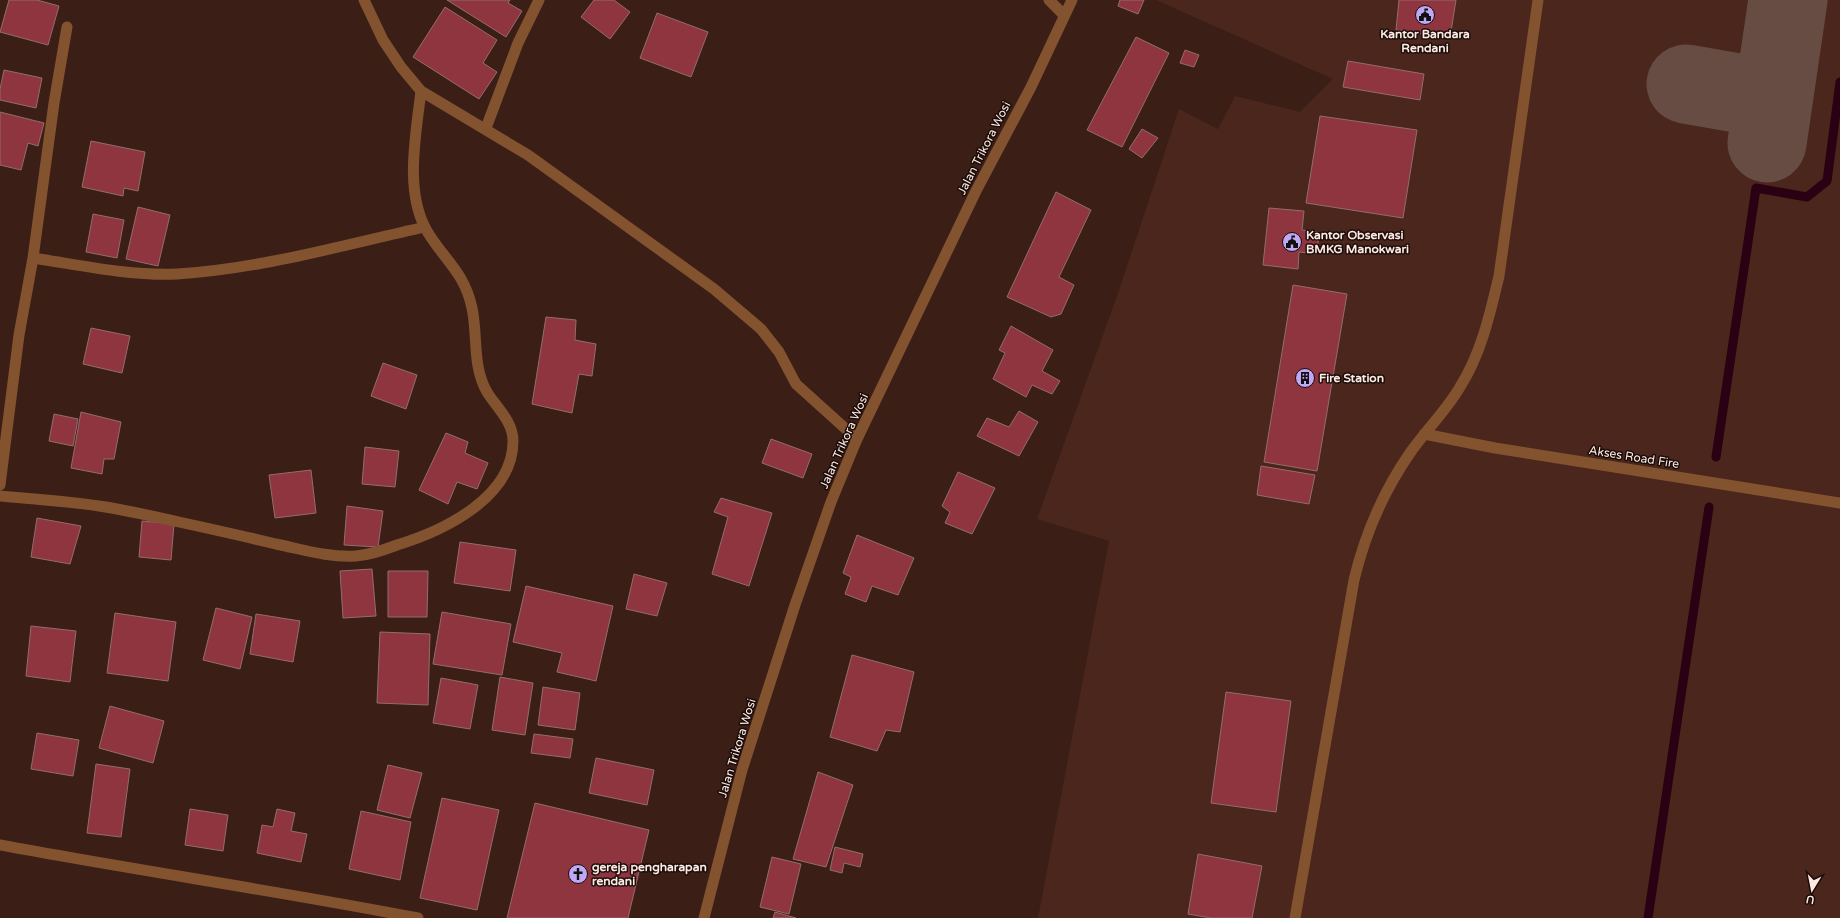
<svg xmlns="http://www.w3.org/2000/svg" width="1840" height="918" viewBox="0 0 1840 918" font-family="'Varela Round',sans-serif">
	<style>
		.built { fill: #4a261c }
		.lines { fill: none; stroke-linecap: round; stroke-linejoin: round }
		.stream { stroke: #290113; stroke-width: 9 }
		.taxiway { stroke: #674c44; stroke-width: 79 }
		.building { fill: #8f3540; stroke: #926d6e }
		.service { stroke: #83522f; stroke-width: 11 }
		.minor { stroke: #83522f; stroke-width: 11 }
		.tertiary { stroke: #83522f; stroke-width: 11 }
		.labels { text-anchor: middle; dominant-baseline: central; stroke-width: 3; stroke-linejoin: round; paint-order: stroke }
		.poi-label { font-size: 12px; font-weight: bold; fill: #fee9e3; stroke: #190c09; text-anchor: start }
		.street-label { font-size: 12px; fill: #fee9e3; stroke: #190c09 }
	</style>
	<rect width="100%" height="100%" fill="#3b1e16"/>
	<path class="built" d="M1156 0H1840V918H1038L1109 541 1037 519 1118 293 1179 109 1218 129 1235 96 1300 112 1333 79Z"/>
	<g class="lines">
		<path class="stream" d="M1716 457 1756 188 1807 197 1827 181 1840 82
			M1648 918 1709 507"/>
		<path class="taxiway" d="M1686 84 1749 95 1771 117
			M1767 143 1788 0"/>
	</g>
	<path class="building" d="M9 0H37L59 6 48 45 0 32Z
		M447 0H510L508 3 522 11 506 37Z
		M594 0H614L630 12 610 39 581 17Z
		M1120 0H1144L1138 14 1118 6Z
		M1399 0H1456L1450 38 1396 30Z
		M445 7 497 40 483 63 497 72 479 99 413 57Z
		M657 13 708 32 691 77 640 58Z
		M1136 37 1169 53 1122 147 1087 130Z
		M1185 50 1199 55 1194 67 1180 63Z
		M1348 61 1424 74 1420 100 1343 87Z
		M4 70 42 78 36 108 0 100V89Z
		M0 112 44 123 38 146 28 143 21 170 0 165Z
		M1320 116 1417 130 1403 218 1306 203Z
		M1142 129 1158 138 1142 158 1129 149Z
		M91 141 145 152 138 191 124 188 123 196 82 187Z
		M1056 192 1091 210 1059 277 1074 285 1061 314 1051 317 1007 297Z
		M138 207 170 215 158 266 126 259Z
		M1269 208 1304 211 1302 230 1319 232 1317 254 1299 252 1298 269 1263 265Z
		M93 214 124 220 117 258 86 252Z
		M1293 285 1347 294 1317 471 1264 462Z
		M546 317 576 320 575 340 596 344 592 376 579 374 572 413 532 404Z
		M1011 326 1053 350 1042 371 1060 381 1052 394 1032 385 1026 397 993 379 1005 353 999 350Z
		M91 328 130 336 122 373 83 364Z
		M383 363 417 375 406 409 371 396Z
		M1019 411 1038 422 1019 456 977 436 987 418 1009 427Z
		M81 412 121 422 114 459H104L102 474 71 468Z
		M54 414 78 419 73 446 49 441Z
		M446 433 468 442 465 453 488 463 477 489 457 482 448 504 419 490Z
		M771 439 812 454 803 478 762 463Z
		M365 447 399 451 395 487 362 484Z
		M1261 466 1315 475 1309 504 1257 495Z
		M311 470 316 513 275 518 269 475Z
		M958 472 995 488 972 534 945 523 950 512 942 506Z
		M721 498 772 513 749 586 712 574 728 517 714 512Z
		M347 506 383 511 378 547 344 545Z
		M37 518 81 526 70 564 31 557Z
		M142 521 174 524 171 560 139 557Z
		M857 535 914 558 898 595 872 586 866 602 845 594 851 577 843 573Z
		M460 542 516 550 510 591 454 583Z
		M372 569 376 616 343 618 340 571Z
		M388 571H428L427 617H388Z
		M634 574 667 583 657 616 626 609Z
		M526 586 613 606 596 681 557 672 562 653 513 642Z
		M216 608 252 617 240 669 203 660Z
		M442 612 511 624 502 675 433 664Z
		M115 613 176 622 168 681 107 673Z
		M256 614 300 621 293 662 250 654Z
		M31 626 76 631 70 682 26 676Z
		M380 632 430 634 428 705 377 703Z
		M852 655 914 672 900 732 886 730 877 751 830 737Z
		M500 677 533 683 525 735 492 730Z
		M441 678 478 685 470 729 433 723Z
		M543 687 580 693 575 730 538 725Z
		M1226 692 1291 701 1276 812 1211 803Z
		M110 706 164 721 153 763 99 748Z
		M37 733 79 740 73 776 31 769Z
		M534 734 573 739 570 758 531 753Z
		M596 758 654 770 647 805 589 793Z
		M96 764 130 769 121 837 87 833Z
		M388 765 422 773 410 818 377 810Z
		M818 772 853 785 826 867 793 859Z
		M442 798 499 810 477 910 420 898Z
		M535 803 649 830 628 918H507Z
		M190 809 228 815 223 851 185 845Z
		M277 809 295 813 291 831 307 834 301 862 257 853 262 825 273 827Z
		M361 811 411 822 400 880 349 869Z
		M835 847 863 854 860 867 844 863 842 873 830 870Z
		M1198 854 1262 866 1252 918H1211L1188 914Z
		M772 857 801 864 789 914 760 907Z
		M775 912 796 918H773Z"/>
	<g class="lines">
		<path class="service" d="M1424 434 1495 448 1840 503
			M1295 918 1354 580C1365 534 1383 492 1410 453 1426 430 1446 411 1460 387 1481 354 1490 314 1499 276L1538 0"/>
		<path class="minor" d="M364 0 383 40 401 67 421 91 528 155 714 289 761 329 779 352 796 384 857 439
			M1049 0 1064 15
			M486 128 518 43 539 0
			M33 258C80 265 129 276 177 274 260 269 343 245 425 227
			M0 485 19 335 33 258 54 103 67 27
			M0 496C33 499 67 501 99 506 126 510 152 516 179 522 211 529 243 536 276 544 301 549 329 558 356 556 370 555 384 550 397 545 443 531 513 498 513 441 513 421 496 407 487 392 472 366 478 336 472 308 464 271 444 260 427 231 404 192 416 134 421 91
			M0 845C139 871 279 891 418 918"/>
		<path class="tertiary" d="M704 918 742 770 795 605 831 502 857 439 976 191 1031 87 1072 0"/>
	</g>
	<defs>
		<symbol id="civic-disc" viewBox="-11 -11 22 22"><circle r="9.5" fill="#c0a8f4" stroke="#190c09"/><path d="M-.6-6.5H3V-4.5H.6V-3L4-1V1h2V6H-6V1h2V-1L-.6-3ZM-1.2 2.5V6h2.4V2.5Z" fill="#111"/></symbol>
		<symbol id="building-disc" viewBox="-11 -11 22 22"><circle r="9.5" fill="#c0a8f4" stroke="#190c09"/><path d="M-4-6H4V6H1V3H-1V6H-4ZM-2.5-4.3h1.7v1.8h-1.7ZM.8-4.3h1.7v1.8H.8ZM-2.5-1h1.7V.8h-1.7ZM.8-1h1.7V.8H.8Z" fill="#111"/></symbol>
		<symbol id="church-disc" viewBox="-11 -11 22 22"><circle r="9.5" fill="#c0a8f4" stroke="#190c09"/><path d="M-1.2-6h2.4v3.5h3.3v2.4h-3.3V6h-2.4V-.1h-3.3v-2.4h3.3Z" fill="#111"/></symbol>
	</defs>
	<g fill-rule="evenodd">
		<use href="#civic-disc" x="1414" y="4" width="22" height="22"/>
		<use href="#civic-disc" x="1281" y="231" width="22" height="22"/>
		<use href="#building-disc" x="1294" y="367" width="22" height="22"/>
		<use href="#church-disc" x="567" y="863" width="22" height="22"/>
	</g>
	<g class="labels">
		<g class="poi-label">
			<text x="1425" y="34" text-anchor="middle">Kantor Bandara<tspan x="1425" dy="14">Rendani</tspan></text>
			<text x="1306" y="235">Kantor Observasi<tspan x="1306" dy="14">BMKG Manokwari</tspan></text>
			<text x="1319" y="378">Fire Station</text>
			<text x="592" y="867">gereja pengharapan<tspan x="592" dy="14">rendani</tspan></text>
		</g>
		<g class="street-label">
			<text transform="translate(984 148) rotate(-63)">Jalan Trikora Wosi</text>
			<text transform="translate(844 441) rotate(-66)">Jalan Trikora Wosi</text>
			<text transform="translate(1634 457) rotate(9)">Akses Road Fire</text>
			<text transform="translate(737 748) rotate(-73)">Jalan Trikora Wosi</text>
		</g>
	</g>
	<g transform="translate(1812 890) rotate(190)" stroke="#190c09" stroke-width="3" paint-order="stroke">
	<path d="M0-3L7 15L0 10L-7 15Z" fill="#fee9e3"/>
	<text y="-6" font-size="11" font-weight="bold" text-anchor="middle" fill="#fee9e3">U</text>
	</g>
</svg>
